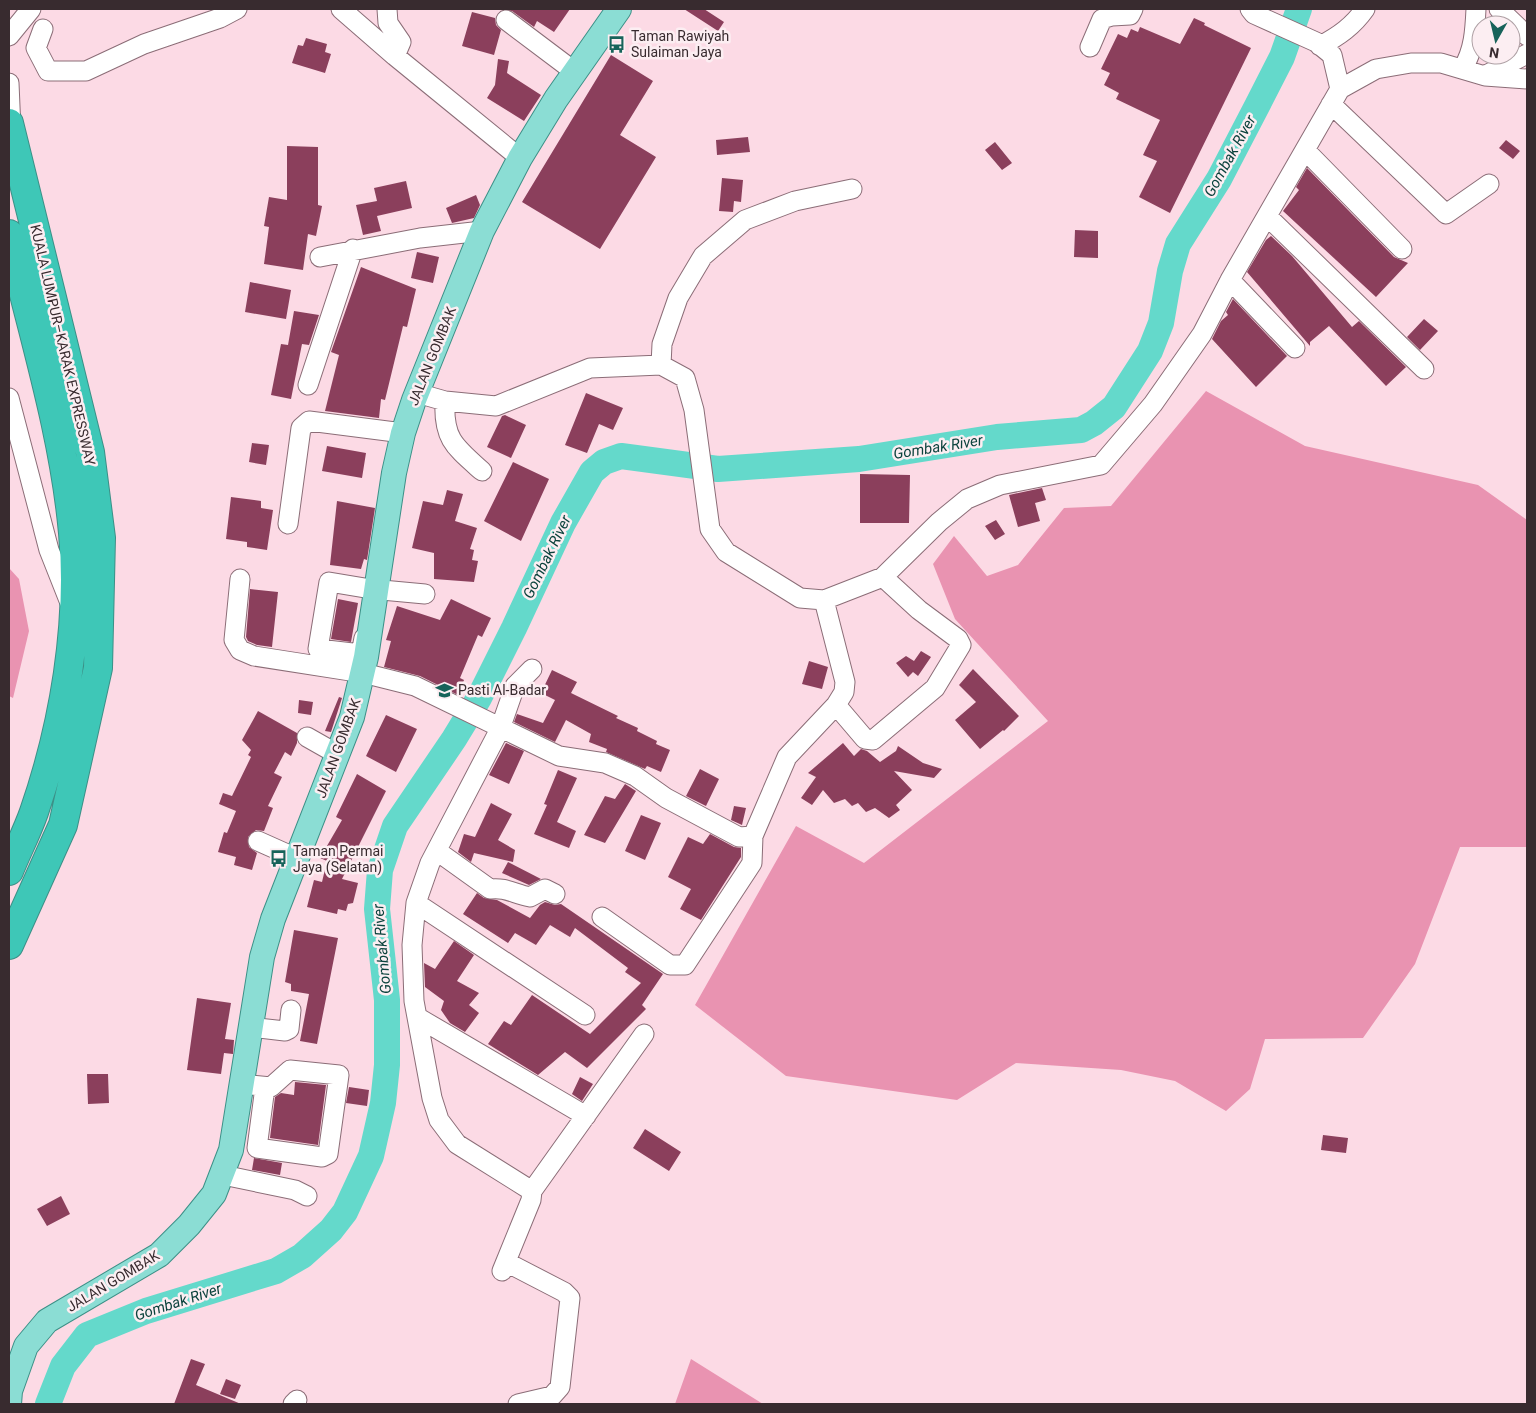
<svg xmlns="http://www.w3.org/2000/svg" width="1536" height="1413" viewBox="0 0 1536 1413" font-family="Roboto,sans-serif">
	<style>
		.forest { fill: #e993b1 }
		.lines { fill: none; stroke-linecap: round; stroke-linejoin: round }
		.river { stroke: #64d9cb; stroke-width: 26 }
		.building { fill: #8b3f5c }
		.minor-casing { stroke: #8b6d77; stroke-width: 21 }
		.major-casing { stroke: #3c9087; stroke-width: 26 }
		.highway-casing { stroke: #3c9087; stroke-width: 30 }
		.minor { stroke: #fff; stroke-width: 19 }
		.major { stroke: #8bddd4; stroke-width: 24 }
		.highway { stroke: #3ec7b7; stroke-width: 28 }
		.labels { text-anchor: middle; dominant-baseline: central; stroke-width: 5; stroke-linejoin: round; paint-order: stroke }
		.poi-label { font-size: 14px; fill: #382b2f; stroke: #fceef2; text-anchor: start }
		.street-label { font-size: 14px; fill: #382b2f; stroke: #fceef2 }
		.water-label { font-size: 15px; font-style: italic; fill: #0c433d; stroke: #fceef2 }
	</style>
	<rect width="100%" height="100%" fill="#fcdae5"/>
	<path class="forest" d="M1206 391 1305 446 1478 485 1527 520V847H1460L1415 964 1363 1038 1265 1039 1250 1089 1226 1111 1175 1081 1121 1070 1016 1063 957 1100 786 1076 695 1005 796 826 864 863 1048 721 955 619 933 564 954 536 987 576 1018 565 1064 508 1111 506Z
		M9 568 19 579 29 631 13 698 9 696Z
		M691 1359 763 1404H675Z"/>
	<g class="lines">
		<path class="river" d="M48 1404 63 1366 87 1335 146 1311 276 1271 302 1256 331 1230 345 1212 371 1156 383 1103 387 1065V1000L377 909 380 870 395 826 454 739 479 698 514 628 563 523 592 472 604 462 621 456 718 469 859 459 997 437 1081 430 1094 423 1114 407 1150 351 1161 323 1170 271 1178 244 1219 179 1257 106 1282 57 1299 9"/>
	</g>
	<path class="building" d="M499 9H570L554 32 537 21 534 27 512 11Z
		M684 9H704L724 22 718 31Z
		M472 12 495 18 496 25 501 30 494 55 462 46Z
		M1194 18 1205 23 1204 25 1251 48 1170 213 1139 197 1157 161 1143 155 1160 120 1116 99 1119 93 1104 85 1110 73 1101 69 1118 34 1127 38 1131 29 1138 32 1140 27 1180 44Z
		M306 38 327 44 325 52 331 54 325 73 292 63 298 45 303 46Z
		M611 55 653 81 620 135 656 157 600 249 522 202Z
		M498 59 509 61 507 73 541 95 524 121 487 98 495 85Z
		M748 137 750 152 717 155 716 140Z
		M1506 140 1520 151 1513 159 1499 148Z
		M995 142 1012 163 1002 170 985 150Z
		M287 146 318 147V205L322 206 316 236 308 234 303 270 264 264 269 227 264 226 269 197 287 200Z
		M1307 168 1394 257 1408 263 1376 297 1283 211 1299 190 1296 187Z
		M722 178 743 180 741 202 734 201 733 212 719 211Z
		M406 181 412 208 377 216 381 231 363 235 356 205 377 201 374 188Z
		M476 195 480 205 474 218 452 223 446 208Z
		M1075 230 1098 231V258L1074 257Z
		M1271 236 1292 256 1352 327 1359 321 1406 367 1386 386 1329 326 1310 342V346L1247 272 1266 240Z
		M417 252 439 257 433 283 411 278Z
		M361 267 416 289 407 327 403 326 385 400 381 399 379 418 325 411 339 355 331 352Z
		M250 282 291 290 286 319 245 312Z
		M1233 299 1287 356 1256 387 1212 339 1221 321 1228 315 1226 312Z
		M294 311 319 315 309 345 302 344 291 399 271 395 281 344 288 345Z
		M1424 319 1438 331 1420 350 1407 337Z
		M586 393 623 408 613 430 599 424 587 453 565 445Z
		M505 415 526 425 511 458 487 447 502 416Z
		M252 443 269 445 266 465 249 462Z
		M327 446 366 453 362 478 322 471Z
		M513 462 549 479 521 541 484 521Z
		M860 474 910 475 909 523H860Z
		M1042 488 1046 500 1035 503 1040 521 1018 527 1009 495Z
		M447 490 463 494 455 521 477 528 470 549 474 550 472 560 478 561 474 582 434 579V553L412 548 423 501 443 505Z
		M231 497 261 501V508L273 510 267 550 247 547V542L226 539Z
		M337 501 375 508 367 560 364 559 361 569 330 565Z
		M996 520 1005 534 995 540 985 526Z
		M250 589 278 592 272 647 257 645 248 641 246 637Z
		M338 599 358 603 351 642 331 639Z
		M451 599 491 618 482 637 478 635 460 678 464 680 458 695 420 676 384 667 391 641 386 640 397 606 440 620Z
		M921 651 931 657 918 676 913 672 908 677 896 663 906 656 914 661Z
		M809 661 828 667 822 689 802 684Z
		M973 669 1019 716 1004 731 1003 730 980 749 955 720 976 702 959 685Z
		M552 670 577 682 571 693 618 716 616 718 638 728 637 731 657 741 656 744 670 750 661 772 647 766 645 769 606 752 607 749 589 742 591 734 566 720 555 742 514 722 517 714 543 723 555 700 541 693Z
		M339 697 342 698 331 732 325 731Z
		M299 700 313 702 311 715 298 713Z
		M258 711 297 733V743L291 756 285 752 274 773 282 777 268 806 273 808 264 831 256 830 248 837 249 847 257 853 252 870 234 865 236 857 218 852 224 832 227 833 236 811 219 804 223 793 232 796 251 757 248 755 251 750 242 740Z
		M386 715 417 729 396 772 366 756Z
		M506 743 524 751 509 784 489 775Z
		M843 743 854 756 861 749 867 751 880 762 896 751 898 746 923 763 942 769 934 778 894 771 912 790 896 805 900 810 889 818 875 808 866 812 858 803 852 806 845 799 834 803 823 790 812 805 801 798 816 777 808 773Z
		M700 769 719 779 706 806 686 796Z
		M558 770 577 778 557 822 576 831 569 848 534 834 547 805 544 804Z
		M357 774 386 791 342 879 358 883 353 903 348 904 346 911 338 909 337 914 307 907 314 880 322 882 327 861 320 858 342 820 336 817Z
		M625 784 636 791 605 843 584 835 605 796 615 799Z
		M491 803 512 814 498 840 515 850 513 862 474 853 471 862 458 852 464 834 475 837Z
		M734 806 746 808 742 825 731 820Z
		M641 815 661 823 645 860 625 851Z
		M710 834 734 847 741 848V857L701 920 680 909 691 889 668 877 688 837 703 844Z
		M508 862 541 879 529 885 502 873Z
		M477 893 484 898 497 900 530 918 540 905 545 902 555 905 561 904 663 974 642 1005 646 1009 587 1068 565 1052 538 1075 488 1044 504 1021 511 1025 532 995 590 1034 641 983 625 972 628 968 575 928 570 937 550 925 536 945 515 933 508 943 463 914Z
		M294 930 338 938 317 1044 300 1041 309 994 291 991V984L285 982Z
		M454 941 474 955 457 981 479 993 469 1005 479 1013 465 1032 450 1023 441 1010 444 1001 425 987 424 963 435 969Z
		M197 998 231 1003 225 1039 234 1040 233 1054 224 1053 221 1074 187 1070Z
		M87 1074H108L109 1103 88 1104Z
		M580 1077 593 1084 582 1101 572 1094Z
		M295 1082 326 1085 318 1145 270 1138 275 1097 281 1093 294 1095Z
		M349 1087 369 1090 367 1106 346 1103Z
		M645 1129 681 1152 669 1171 633 1148Z
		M1323 1135 1348 1138 1346 1153 1321 1150Z
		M254 1158 282 1163 280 1175 252 1170Z
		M61 1196 70 1214 47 1226 37 1209Z
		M191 1359 205 1364 196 1385 241 1404H174Z
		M226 1379 241 1385 235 1399 220 1394Z"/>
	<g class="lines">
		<defs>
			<path id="minor" d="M341 9 395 56 520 158
				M387 9 388 23 401 42 395 56
				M1499 9 1527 36
				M506 20 575 72
				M43 29 36 48 48 71H86L144 44 220 18 237 9
				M9 36 31 9
				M1320 46C1339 36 1353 26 1365 9
				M1090 47 1102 19 1112 16 1130 15 1133 9
				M1463 68C1474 50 1475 30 1476 9
				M1486 75 1527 54
				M9 83 11 130
				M1340 89 1376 69 1411 63H1441L1485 76 1527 79
				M1331 104 1446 214 1489 184
				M1305 150 1402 249
				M1267 216 1424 369
				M320 257 420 238 482 231
				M1230 280 1295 348
				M661 365 662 344 678 298 703 256 745 220 795 201 852 189
				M308 385 353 249
				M417 393 445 401 496 406 590 368 661 365 685 378 694 410 710 529 726 552 800 598 824 600 883 577 939 522 967 499 1000 485 1101 465 1153 404 1202 334 1230 280 1340 89 1332 55 1316 42 1254 14 1250 9
				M9 398 49 550 70 603
				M445 401C443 439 455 447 482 471
				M288 524 301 428 309 421 403 433
				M240 579 234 640 240 650 254 656 363 673 415 686 559 756 605 763 635 776 666 798 739 837 753 836 787 757 836 705 844 692 845 682 824 600
				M364 638 361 654 318 649 329 582 371 589 425 594
				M836 705 865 739 873 740 935 688 961 645 958 639 919 610 883 577
				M307 737 337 754
				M258 841 296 858
				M437 851 490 889C506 887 514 894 530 897L545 889 555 894
				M416 903 585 1015
				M602 917 670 965H685L752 863 753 836
				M417 1017 586 1116
				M250 1027 285 1031 289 1029 291 1010
				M241 1084 271 1087 290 1070 339 1075 328 1154 322 1157 257 1148 265 1087
				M223 1175 295 1190 307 1196
				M532 1191 644 1034
				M506 1262 564 1292 570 1298 560 1387 552 1396 518 1404
				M502 1271 531 1200 532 1191 457 1144 439 1120 432 1098 414 1001 412 945 416 903 430 863 500 729 515 686 532 669
				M293 1404 297 1400"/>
			<path id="major" d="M9 1404 10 1391 26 1346 47 1321 159 1255 189 1225 214 1194 231 1150 262 957 273 919 352 717 366 657 394 473 403 433 414 400 482 231 520 158 556 99 619 9"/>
			<path id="highway" d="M9 123 90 452 101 538 98 668 63 825 9 945
				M9 234C32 332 64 432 73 533 81 625 64 725 34 812 27 832 17 851 9 871"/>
		</defs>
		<use href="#minor" class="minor-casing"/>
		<use href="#major" class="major-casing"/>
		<use href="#highway" class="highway-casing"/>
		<use href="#minor" class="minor"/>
		<use href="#major" class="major"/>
		<use href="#highway" class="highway"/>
	</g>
	<defs>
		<symbol id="bus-bare" viewBox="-9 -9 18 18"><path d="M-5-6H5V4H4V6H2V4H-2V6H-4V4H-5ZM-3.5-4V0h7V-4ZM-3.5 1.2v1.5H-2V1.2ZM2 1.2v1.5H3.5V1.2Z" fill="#17635a" stroke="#fceef2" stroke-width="2.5" paint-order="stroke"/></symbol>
		<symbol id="school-bare" viewBox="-9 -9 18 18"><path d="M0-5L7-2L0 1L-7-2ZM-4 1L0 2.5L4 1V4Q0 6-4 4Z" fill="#17635a" stroke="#fceef2" stroke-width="2.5" paint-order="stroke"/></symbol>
	</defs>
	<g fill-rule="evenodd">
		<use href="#bus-bare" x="604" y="32" width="25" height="25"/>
		<use href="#school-bare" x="432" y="678" width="25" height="25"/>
		<use href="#bus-bare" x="266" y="846" width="25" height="25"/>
	</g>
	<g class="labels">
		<g class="poi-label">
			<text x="631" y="36">Taman Rawiyah<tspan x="631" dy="16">Sulaiman Jaya</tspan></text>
			<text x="458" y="690">Pasti Al-Badar</text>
			<text x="293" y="851">Taman Permai<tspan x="293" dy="16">Jaya (Selatan)</tspan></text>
		</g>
		<g class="street-label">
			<text transform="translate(63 345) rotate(77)">KUALA LUMPUR–KARAK EXPRESSWAY</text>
			<text transform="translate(432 356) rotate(-68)">JALAN GOMBAK</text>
			<text transform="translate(338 748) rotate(-70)">JALAN GOMBAK</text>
			<text transform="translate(113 1281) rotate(-31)">JALAN GOMBAK</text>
		</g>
		<g class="water-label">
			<text transform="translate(1230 156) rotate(-61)">Gombak River</text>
			<text transform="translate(938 447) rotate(-9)">Gombak River</text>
			<text transform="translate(547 557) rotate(-64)">Gombak River</text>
			<text transform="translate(382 949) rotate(-95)">Gombak River</text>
			<text transform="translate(178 1302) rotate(-18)">Gombak River</text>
		</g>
	</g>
	<rect width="1536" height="1413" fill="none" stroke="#382b2f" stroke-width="20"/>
	<g transform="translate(1496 40) rotate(188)"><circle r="24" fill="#fceef2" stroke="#aea0a4"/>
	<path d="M0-4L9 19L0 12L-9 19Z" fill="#17635a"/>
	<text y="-8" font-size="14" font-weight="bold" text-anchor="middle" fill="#382b2f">N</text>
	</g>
</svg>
